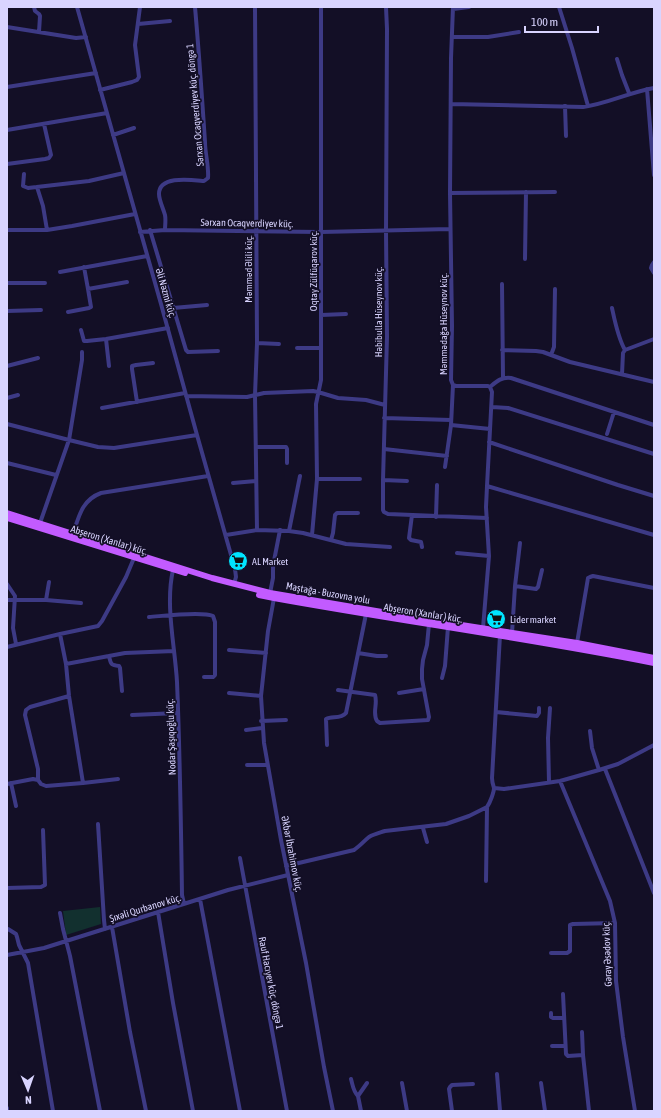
<svg xmlns="http://www.w3.org/2000/svg" width="661" height="1118" viewBox="0 0 661 1118" font-family="'Asap Condensed',sans-serif">
	<style>
		.garden { fill: #12302f }
		.lines { fill: none; stroke-linecap: round; stroke-linejoin: round }
		.street { stroke: #3d3a85; stroke-width: 4 }
		.primary { stroke: #c25bff; stroke-width: 6 }
		.labels { text-anchor: middle; dominant-baseline: central; stroke-width: 3.5; stroke-linejoin: round; paint-order: stroke }
		.street-label { font-size: 10px; fill: #d9d4ff; stroke: #130f26 }
		.poi-label { font-size: 10px; fill: #d9d4ff; stroke: #130f26; text-anchor: start }
	</style>
	<rect width="100%" height="100%" fill="#130f26"/>
	<path class="garden" d="M100 907 101 924 66 935 63 911Z"/>
	<g class="lines">
		<path class="street" d="M34 7 35 11 39 14 40 16 39 32
			M77 7 161 304 197 435 235 569 236 577 234 584
			M255 7 257 343 255 395 257 530
			M386 7 387 29 386 231 387 337 383 480V510L384 512 388 514 487 518
			M453 7 451 58 450 193 452 326 451 380 453 385 456 386H488L490 387 492 392 487 486 486 507 489 556 483 628
			M559 7 572 48 588 106
			M453 9 469 7
			M138 24 170 21
			M7 27 76 38 86 37
			M452 37H488L519 32
			M617 59 622 75 629 93
			M7 87 96 73
			M647 89 654 175
			M100 90 132 82 137 80 139 77 135 45 140 7
			M451 104 583 107C607 104 630 92 654 88
			M565 106 566 136
			M7 130 107 113
			M113 135 134 128
			M7 164 45 159 49 158 51 155 44 124
			M24 174 23 186 28 188 89 181 124 173
			M37 187 43 206 47 230
			M450 193 555 192
			M7 230H47L72 226 135 214
			M150 230 186 350 188 352 218 351
			M165 230C165 225 166 220 165 215 163 208 159 200 159 194 159 175 192 180 204 181L208 178C209 166 205 154 205 142 202 97 199 52 195 7
			M140 232 165 230 321 232 450 229
			M525 259 526 192
			M654 262 652 265 651 268 654 273
			M60 272 147 256
			M7 283H45
			M502 284 503 377
			M88 289 127 282
			M173 308 207 305
			M612 308C615 322 618 338 625 350
			M7 311 41 310
			M68 312 89 308 91 307 88 289 84 267
			M321 315 346 314
			M81 330 84 341H87L106 339 168 328
			M106 339 109 366
			M257 343 279 344
			M297 348H321
			M502 350 536 351 543 352 570 362 654 382
			M551 355 554 347 555 289
			M7 366 38 358
			M622 374 623 353 625 350 654 339
			M490 387C497 381 501 377 511 378L654 425
			M186 396 247 397 264 393 313 391 318 392 338 398 366 400 385 405
			M7 398 18 395
			M137 402 132 369V366L136 365 153 363
			M492 407 508 408 654 454
			M102 408 185 393
			M384 418 451 420
			M7 424 69 440 98 447 114 448 197 435
			M451 425 490 429
			M607 434 614 412
			M489 442 618 485 654 496
			M256 447H286L287 449V463
			M384 449 447 456
			M7 463 56 475
			M445 467 451 425 453 385
			M317 479H360
			M383 480 407 481
			M233 483 256 481
			M487 486 654 535
			M412 515 409 538 411 540 421 542 422 547
			M436 517 437 485
			M40 523 69 440 82 360V352
			M289 531 300 476
			M73 534C79 516 82 500 101 493L208 476
			M226 535 257 530 289 531 303 533 346 544 390 547
			M312 535 317 479 316 404 321 380V7
			M331 540 333 533 335 515 337 513H358
			M457 553 489 556
			M173 570C165 605 175 646 177 682 180 753 181 824 182 895L184 904
			M7 584 15 596 13 628 16 644
			M515 586 536 589 538 587 542 570
			M270 593 273 578V566L280 530
			M274 598 268 631 261 696 264 743 281 840 306 963 324 1067 333 1111
			M7 600H46L81 603
			M46 600 49 582
			M149 617C163 616 202 611 213 616L215 622V675L213 677H204
			M512 633 515 586 520 543
			M577 643 588 578 590 577 593 576 654 588
			M7 647 60 634 98 626 102 621 126 577 134 558
			M229 650 266 653
			M358 653 377 656H386
			M109 656C111 664 110 665 119 666L120 668 122 691
			M66 664 125 653 174 651
			M442 678 445 666 448 627
			M338 690 375 695C378 704 372 713 377 721L380 723 428 720 429 717 422 679V669L423 660 427 645 429 624
			M229 693 261 696
			M399 693 424 689
			M496 712 537 716 539 713V708
			M132 715 178 713
			M261 721 286 720
			M246 730 262 728
			M590 731 592 748 599 770
			M327 745 326 719C332 716 341 719 346 713L366 614
			M247 765H267
			M605 769 654 893
			M38 780V769L25 715 26 710 30 707 69 696
			M560 781 610 901 615 923 616 981 623 1037 635 1111
			M549 782 548 738 550 708
			M11 783 16 806
			M83 783 118 779
			M7 784 33 779 38 780 41 784 46 786 83 783 69 696 66 664 60 634
			M494 788 504 789 560 781 599 770 618 764 654 745
			M98 824 104 920 105 929
			M423 828 427 842
			M240 858 287 1111
			M286 866 354 850C360 846 364 841 369 837 374 834 379 833 385 831L446 824 469 816 487 807
			M486 881 487 807C490 803 494 792 494 788 493 785 492 781 492 778L500 635
			M7 888 41 887 45 885 43 830
			M200 899 240 1111
			M158 912 173 1003 193 1111
			M60 913 63 929 70 956 100 1111
			M112 927 130 1032 146 1111
			M8 929 16 934 17 937 19 945 28 963 53 1111
			M551 953H567L570 951V925L573 924 615 923
			M7 955 44 948 228 890 288 875
			M563 994 566 1054 568 1056 583 1055 589 1111
			M551 1013V1017L553 1018H564
			M582 1032 583 1055
			M552 1046H565
			M497 1074 500 1111
			M351 1079C353 1086 353 1091 358 1096
			M402 1083 407 1111
			M541 1083 545 1111
			M7 1108V1111
			M361 1111 358 1096 367 1083
			M452 1111 449 1089 450 1087 452 1085 473 1084"/>
		<path class="primary" d="M7 513 212 578 270 593 429 620 577 643 654 658
			M7 518 185 573
			M259 595 274 598C401 621 528 638 654 663"/>
	</g>
	<defs>
		<symbol id="supermarket-disc" viewBox="-11 -11 22 22"><circle r="9.5" fill="#00e5ff" stroke="#130f26"/><path d="M-6-5.5h2.5l.6 2H6L4.5 2H-2.5L-4.4-4H-6ZM-1.5 3.2a1.3 1.3 0 1 0 .1 0ZM3 3.2a1.3 1.3 0 1 0 .1 0Z" fill="#111"/></symbol>
	</defs>
	<g fill-rule="evenodd">
		<use href="#supermarket-disc" x="227" y="550" width="22" height="22"/>
		<use href="#supermarket-disc" x="485" y="608" width="22" height="22"/>
	</g>
	<g class="labels">
		<g class="street-label">
			<text transform="translate(195 105) rotate(-95)">Sərxan Ocaqverdiyev küç. döngə 1</text>
			<text transform="translate(247 223) rotate(1)">Sərxan Ocaqverdiyev küç.</text>
			<text transform="translate(248 269) rotate(-90)">Məmməd Əlili küç.</text>
			<text transform="translate(313 271) rotate(-90)">Oqtay Zülfüqarov küç.</text>
			<text transform="translate(166 293) rotate(74)">Əli Nəzmi küç.</text>
			<text transform="translate(378 312) rotate(-90)">Həbibulla Hüseynov küç.</text>
			<text transform="translate(443 324) rotate(-90)">Məmmədağa Hüseynov küç.</text>
			<text transform="translate(109 540) rotate(17)">Abşeron ( Xanlar ) küç.</text>
			<text transform="translate(328 593) rotate(10)">Maştağa - Buzovna yolu</text>
			<text transform="translate(423 613) rotate(9)">Abşeron ( Xanlar ) küç.</text>
			<text transform="translate(171 737) rotate(-92)">Nodar Şaşıqoğlu küç.</text>
			<text transform="translate(292 854) rotate(79)">Əkbər İbrahimov küç.</text>
			<text transform="translate(145 908) rotate(-17)">Şıxəli Qurbanov küç.</text>
			<text transform="translate(607 954) rotate(-92)">Gəray Əsədov küç.</text>
			<text transform="translate(271 983) rotate(79)">Rauf Hacıyev küç. döngə 1</text>
		</g>
		<g class="poi-label">
			<text x="252" y="561">AL Market</text>
			<text x="510" y="619">Lider market</text>
		</g>
	</g>
	<rect width="661" height="1118" fill="none" stroke="#d9d4ff" stroke-width="16"/>
	<g transform="translate(28 1090) rotate(178)" stroke="#130f26" stroke-width="3" paint-order="stroke">
	<path d="M0-3L7 15L0 10L-7 15Z" fill="#d9d4ff"/>
	<text y="-6" font-size="11" font-weight="bold" text-anchor="middle" fill="#d9d4ff">N</text>
	</g>
	<path d="M525 26v6h73v-6" fill="none" stroke="#d9d4ff" stroke-width="2"/>
	<text x="531" y="26" font-size="12" fill="#d9d4ff" stroke="#130f26" stroke-width="3" paint-order="stroke">100 m</text>
</svg>
